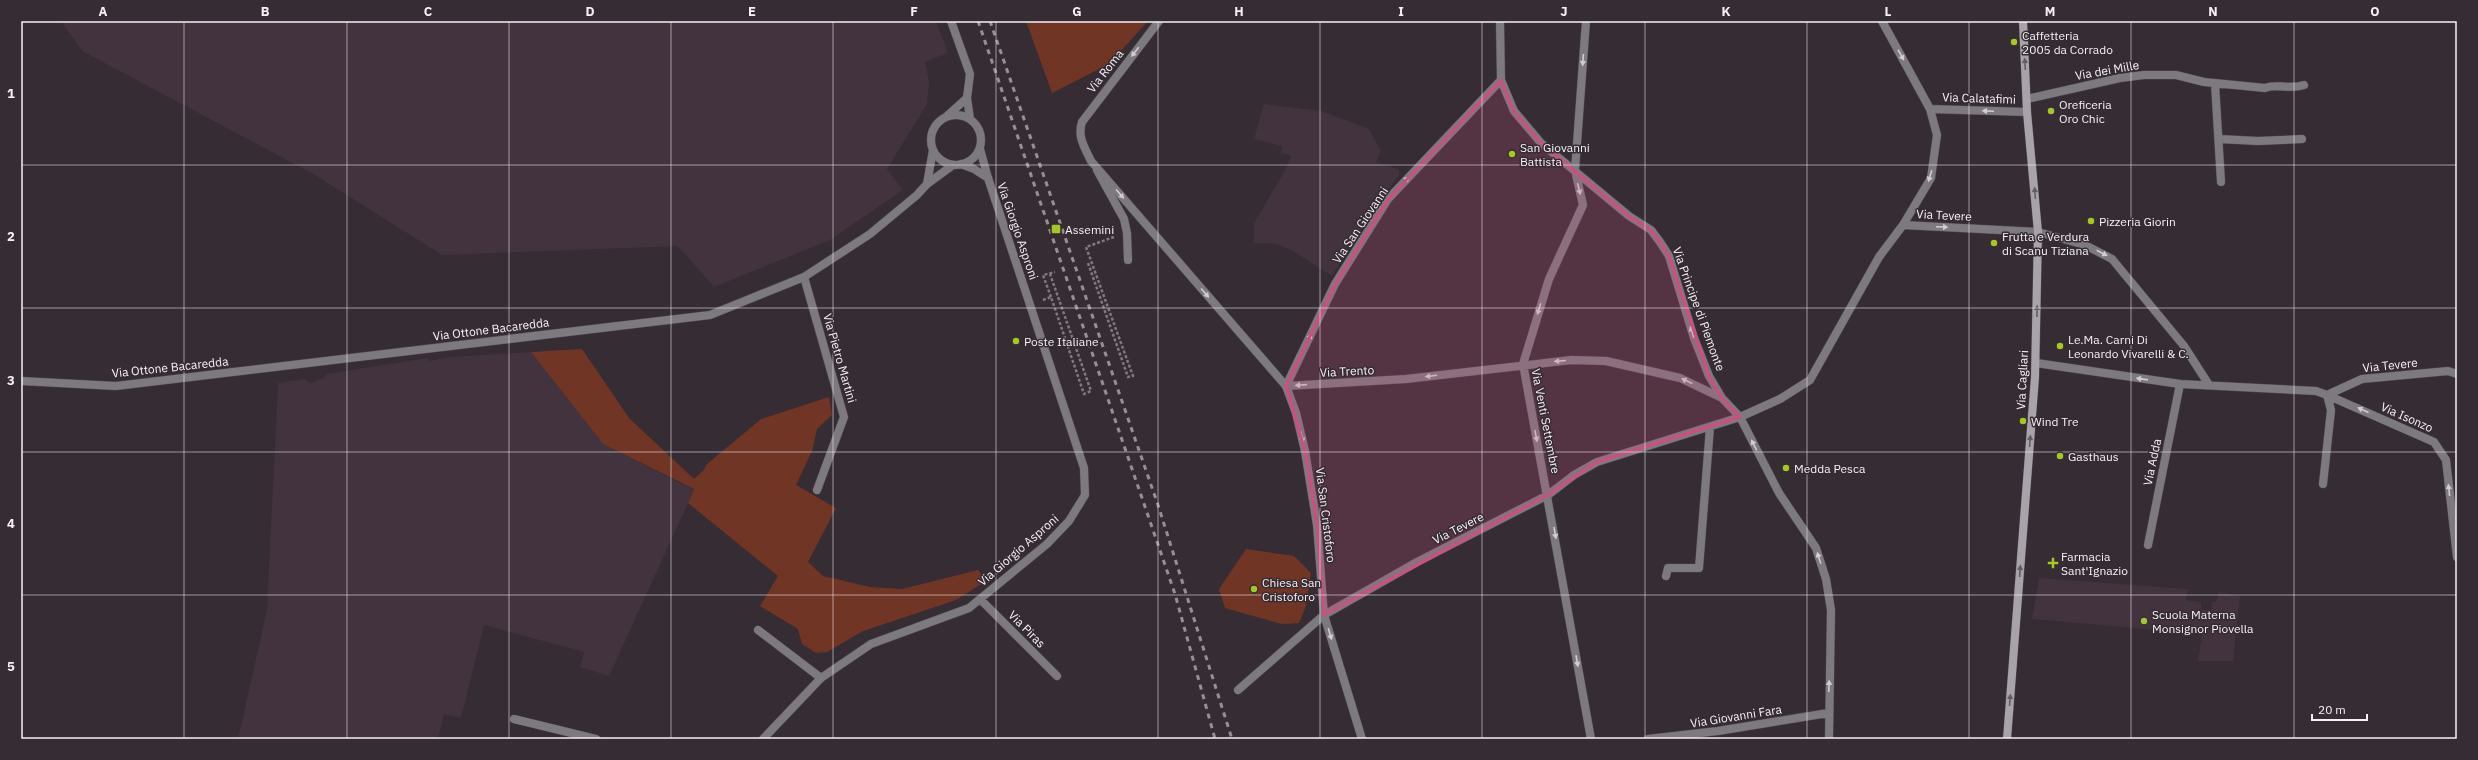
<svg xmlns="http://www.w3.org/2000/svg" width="2478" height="760" viewBox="0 0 2478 760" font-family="'IBM Plex Sans',sans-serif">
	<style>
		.built { fill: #43333e }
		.green { fill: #713525 }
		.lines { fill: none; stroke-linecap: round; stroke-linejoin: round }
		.service-casing { stroke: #51474e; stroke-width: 9 }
		.minor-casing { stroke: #51474e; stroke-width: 9 }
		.tertiary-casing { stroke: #51474e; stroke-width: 9 }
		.secondary-casing { stroke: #51474e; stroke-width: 9 }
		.path { stroke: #82797f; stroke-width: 2.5; stroke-dasharray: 3 2; stroke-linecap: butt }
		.service { stroke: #7c797f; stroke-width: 8 }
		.minor { stroke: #7c797f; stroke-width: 8 }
		.tertiary { stroke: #7c797f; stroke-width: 8 }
		.secondary { stroke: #a8a3ab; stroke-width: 8 }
		.rail { stroke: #978f95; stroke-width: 3; stroke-dasharray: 5 5; stroke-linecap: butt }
		.oneway { fill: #d2ccd2 }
		.oneway2 { fill: #645c63 }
		.marked { fill: #cf4e82; fill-opacity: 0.2; stroke: #cf4e82; stroke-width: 3; stroke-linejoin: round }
		.grid { fill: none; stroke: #f7f0f5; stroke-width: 1; stroke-opacity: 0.55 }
		.poi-dot { fill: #a6c822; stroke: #362c33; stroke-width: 1.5 }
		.labels { text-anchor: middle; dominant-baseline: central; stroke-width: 3; stroke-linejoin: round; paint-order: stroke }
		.poi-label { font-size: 12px; fill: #f7f0f5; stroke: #362c33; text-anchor: start }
		.street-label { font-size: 12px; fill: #f7f0f5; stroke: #362c33 }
		.neatline { fill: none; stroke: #f7f0f5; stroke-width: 1.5 }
		.grid-label { font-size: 13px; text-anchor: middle; font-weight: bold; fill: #f7f0f5 }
	</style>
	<rect width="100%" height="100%" fill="#362c33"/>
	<path class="built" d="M61 21H936L948 53 925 62 929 82 927 104 887 169 903 190 830 240 714 287 678 246 442 255 315 175 82 51Z
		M1264 104 1321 111 1369 129 1381 151 1376 162 1399 170V175L1362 227 1332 276 1293 251 1277 244 1254 243V223L1284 172 1291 156 1281 153 1282 146 1254 139Z
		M531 352 603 444 694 490 609 676 580 667 584 652 484 625 461 718 444 714 438 739H238L267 610 278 383 304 379 310 383 325 377 326 374 427 358 430 361 449 357Z
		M2039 578 2188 589 2186 600 2201 602V610H2212V601L2216 602 2219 592 2240 596 2233 661H2198L2202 634 2032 619Z"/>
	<path class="green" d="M1026 21H1148L1109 64 1052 93Z
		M582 349 629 418 694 479 704 470 706 465 761 419 829 397 832 415 817 429 812 451 796 485 836 508 808 562 823 576 870 587 902 589 978 570 986 581 956 600 863 631 827 652 816 653 802 644 798 629 760 606 778 576 688 503 694 489 603 444 531 352Z
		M1246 549 1294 556 1311 573 1306 606 1299 623 1282 624 1225 608 1219 589Z"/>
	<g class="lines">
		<defs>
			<path id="service" d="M1097 170 1124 219 1127 233 1128 260
				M758 630 821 678"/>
			<path id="minor" d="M1500 21 1501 80 1514 111 1541 143 1629 216 1651 230 1660 242 1669 256 1694 338 1709 376 1722 398 1740 417 1779 493 1816 548 1826 579 1831 610 1829 739
				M1586 21 1575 170 1583 205 1549 279 1523 364 1591 739
				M1501 80 1388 199 1335 284 1286 386 1406 379 1571 360 1606 361 1680 378 1722 398
				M2215 84 2221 182
				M2027 99 2120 78 2144 75H2176L2204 82 2265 88C2277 83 2289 90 2304 85
				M1930 109 2027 112
				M2219 139 2258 141 2302 139
				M1903 225 2038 232 2085 245 2112 259 2184 346 2209 385
				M804 277 844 417 817 490
				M2036 363 2180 384 2316 391 2327 395 2362 379 2448 371 2457 374
				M2327 395 2434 442 2446 460 2457 557
				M2323 484 2331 410 2327 395
				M2148 545 2180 384
				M1666 576 1668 568H1699L1710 427
				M980 599 1057 676
				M1238 690 1324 615 1417 562 1548 495 1574 475 1597 462 1740 417 1780 399 1810 380 1879 257 1903 225 1931 178 1937 135 1930 109 1882 21
				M514 719 596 739
				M763 739 821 678 871 644 969 608 1047 544 1069 521 1085 495 1084 468 988 178
				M1648 739 1718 731 1828 713"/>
			<path id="tertiary" d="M951 21 970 74 967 98 970 119
				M1159 21 1082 122C1077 137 1085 148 1091 161L1286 386 1296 413 1305 451 1317 525 1324 615 1362 739
				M931 140a25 25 0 1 1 50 0a25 25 0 1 1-50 0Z
				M947 116 967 98
				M980 149 988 178
				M961 164 974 169 988 178
				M927 184 933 150
				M21 381 116 386 710 315 804 277 870 234 917 195 927 184 953 165"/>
			<path id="secondary" d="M2007 739 2035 377 2038 232 2027 112 2023 21"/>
		</defs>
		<use href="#service" class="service-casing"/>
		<use href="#minor" class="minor-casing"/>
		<use href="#tertiary" class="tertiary-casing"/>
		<use href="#secondary" class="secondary-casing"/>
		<path class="path" d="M1088 263 1128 377 1133 376 1086 247 1114 237
			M1051 297 1043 275 1055 272
			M1043 300 1051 297 1084 394 1091 391 1050 274"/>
		<use href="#service" class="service"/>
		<use href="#minor" class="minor"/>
		<use href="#tertiary" class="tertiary"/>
		<use href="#secondary" class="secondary"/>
		<path class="rail" d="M978 21 1175 594 1215 739
			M990 21 1158 505 1232 739"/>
	</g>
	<defs><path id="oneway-solid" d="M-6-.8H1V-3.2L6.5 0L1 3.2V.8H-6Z"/></defs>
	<g class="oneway">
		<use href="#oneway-solid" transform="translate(1135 52) rotate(128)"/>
		<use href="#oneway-solid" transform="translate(1901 55) rotate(61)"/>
		<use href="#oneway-solid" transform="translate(1583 60) rotate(94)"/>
		<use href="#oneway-solid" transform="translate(1988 111) rotate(-178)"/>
		<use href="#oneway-solid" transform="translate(1930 176) rotate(107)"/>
		<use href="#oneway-solid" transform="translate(1405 181) rotate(-48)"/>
		<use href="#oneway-solid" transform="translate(1579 189) rotate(76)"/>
		<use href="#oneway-solid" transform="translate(1120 194) rotate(50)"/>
		<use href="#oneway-solid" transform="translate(1942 227) rotate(3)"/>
		<use href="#oneway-solid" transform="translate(2102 253) rotate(27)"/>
		<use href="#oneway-solid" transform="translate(1205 293) rotate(49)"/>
		<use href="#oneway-solid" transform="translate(1539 309) rotate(107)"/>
		<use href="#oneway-solid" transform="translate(1692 332) rotate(-108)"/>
		<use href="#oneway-solid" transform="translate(1309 339) rotate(-64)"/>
		<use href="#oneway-solid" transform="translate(1560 361) rotate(175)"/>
		<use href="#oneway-solid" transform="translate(1431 376) rotate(173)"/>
		<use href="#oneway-solid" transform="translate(2142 379) rotate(-172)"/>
		<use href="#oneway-solid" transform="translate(1687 381) rotate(-154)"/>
		<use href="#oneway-solid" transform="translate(1301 385) rotate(176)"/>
		<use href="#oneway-solid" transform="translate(2363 410) rotate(-156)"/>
		<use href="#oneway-solid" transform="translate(1536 436) rotate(79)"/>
		<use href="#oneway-solid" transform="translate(1302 437) rotate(77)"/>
		<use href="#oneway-solid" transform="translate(1754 445) rotate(-117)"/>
		<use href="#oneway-solid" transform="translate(2449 490) rotate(-96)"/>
		<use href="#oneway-solid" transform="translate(1555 533) rotate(80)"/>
		<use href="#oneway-solid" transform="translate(1819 558) rotate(-108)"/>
		<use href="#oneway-solid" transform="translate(1330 634) rotate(73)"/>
		<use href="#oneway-solid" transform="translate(1577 661) rotate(80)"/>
		<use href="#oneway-solid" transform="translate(1829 686) rotate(-88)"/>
	</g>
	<g class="oneway2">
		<use href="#oneway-solid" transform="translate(2025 64) rotate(-93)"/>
		<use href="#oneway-solid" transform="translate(2035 193) rotate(-95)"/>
		<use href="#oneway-solid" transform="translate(2037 311) rotate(-89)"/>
		<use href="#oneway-solid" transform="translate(2030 441) rotate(-86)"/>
		<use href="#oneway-solid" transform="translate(2020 571) rotate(-86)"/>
		<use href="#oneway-solid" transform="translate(2010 700) rotate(-85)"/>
	</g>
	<path class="marked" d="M1501 80 1514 111 1541 143 1629 216 1651 230 1660 242 1669 256 1709 376 1722 398 1740 417 1597 462 1548 495 1324 615 1317 525 1305 451 1286 386 1335 284 1388 199Z"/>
	<path class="grid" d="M184 21V739M347 21V739M509 21V739M671 21V739M833 21V739M996 21V739M1158 21V739M1320 21V739M1482 21V739M1645 21V739M1807 21V739M1969 21V739M2131 21V739M2294 21V739M21 165H2457M21 308H2457M21 452H2457M21 595H2457"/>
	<g class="poi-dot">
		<circle cx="2014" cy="42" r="4"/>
		<circle cx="2051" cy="111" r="4"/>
		<circle cx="1512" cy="154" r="4"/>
		<circle cx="2091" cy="221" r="4"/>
		<rect x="1051" y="224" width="10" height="10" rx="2"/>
		<circle cx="1994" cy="243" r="4"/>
		<circle cx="1016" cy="341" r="4"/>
		<circle cx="2060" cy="346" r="4"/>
		<circle cx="2023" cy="421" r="4"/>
		<circle cx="2060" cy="456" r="4"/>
		<circle cx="1786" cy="468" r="4"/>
		<path d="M2051 557h4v4h4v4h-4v4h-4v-4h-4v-4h4z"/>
		<circle cx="1254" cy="589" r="4"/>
		<circle cx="2144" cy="621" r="4"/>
	</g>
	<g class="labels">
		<g class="poi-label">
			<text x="2022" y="35">Caffetteria<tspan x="2022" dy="14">2005 da Corrado</tspan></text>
			<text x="2059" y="104">Oreficeria<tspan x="2059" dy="14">Oro Chic</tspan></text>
			<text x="1520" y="147">San Giovanni<tspan x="1520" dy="14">Battista</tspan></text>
			<text x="2099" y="221">Pizzeria Giorin</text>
			<text x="1065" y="229">Assemini</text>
			<text x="2002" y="236">Frutta e Verdura<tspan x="2002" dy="14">di Scanu Tiziana</tspan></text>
			<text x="2068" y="339">Le.Ma. Carni Di<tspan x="2068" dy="14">Leonardo Vivarelli &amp; C.</tspan></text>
			<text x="1024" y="341">Poste Italiane</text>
			<text x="2031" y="421">Wind Tre</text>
			<text x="2068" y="456">Gasthaus</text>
			<text x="1794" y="468">Medda Pesca</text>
			<text x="2061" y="556">Farmacia<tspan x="2061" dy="14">Sant'Ignazio</tspan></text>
			<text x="1262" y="582">Chiesa San<tspan x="1262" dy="14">Cristoforo</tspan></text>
			<text x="2152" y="614">Scuola Materna<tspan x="2152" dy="14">Monsignor Piovella</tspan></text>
		</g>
		<g class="street-label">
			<text transform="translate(2107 70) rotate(-10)">Via dei Mille</text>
			<text transform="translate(1105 71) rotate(-52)">Via Roma</text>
			<text transform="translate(1979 98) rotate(2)">Via Calatafimi</text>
			<text transform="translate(1944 215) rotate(3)">Via Tevere</text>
			<text transform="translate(1360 225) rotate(-56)">Via San Giovanni</text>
			<text transform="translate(1018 231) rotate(71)">Via Giorgio Asproni</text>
			<text transform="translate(1699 309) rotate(70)">Via Principe di Piemonte</text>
			<text transform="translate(491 329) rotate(-7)">Via Ottone Bacaredda</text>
			<text transform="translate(840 358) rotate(74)">Via Pietro Martini</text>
			<text transform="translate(2390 365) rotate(-6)">Via Tevere</text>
			<text transform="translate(170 367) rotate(-6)">Via Ottone Bacaredda</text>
			<text transform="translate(1347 371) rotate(-3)">Via Trento</text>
			<text transform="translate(2022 380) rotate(-87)">Via Cagliari</text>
			<text transform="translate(2407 417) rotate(24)">Via Isonzo</text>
			<text transform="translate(1546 421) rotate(79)">Via Venti Settembre</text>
			<text transform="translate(2152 462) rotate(-78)">Via Adda</text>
			<text transform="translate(1326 515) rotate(83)">Via San Cristoforo</text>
			<text transform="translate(1458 528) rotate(-27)">Via Tevere</text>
			<text transform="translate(1018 550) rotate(-41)">Via Giorgio Asproni</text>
			<text transform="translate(1027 629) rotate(45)">Via Piras</text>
			<text transform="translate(1736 716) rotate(-9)">Via Giovanni Fara</text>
		</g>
	</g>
	<rect width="2478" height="760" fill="none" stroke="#362c33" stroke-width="44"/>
	<path d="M2312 714v6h55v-6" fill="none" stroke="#f7f0f5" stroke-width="2"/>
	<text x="2318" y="714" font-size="12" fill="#f7f0f5" stroke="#362c33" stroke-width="3" paint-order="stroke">20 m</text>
	<rect x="22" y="22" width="2434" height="716" class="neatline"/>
	<g class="grid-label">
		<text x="103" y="16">A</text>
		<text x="265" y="16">B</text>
		<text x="428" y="16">C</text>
		<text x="590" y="16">D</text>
		<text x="752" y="16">E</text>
		<text x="914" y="16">F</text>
		<text x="1077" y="16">G</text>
		<text x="1239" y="16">H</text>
		<text x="1401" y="16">I</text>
		<text x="1564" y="16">J</text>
		<text x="1726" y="16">K</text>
		<text x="1888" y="16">L</text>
		<text x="2050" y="16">M</text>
		<text x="2213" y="16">N</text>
		<text x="2375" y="16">O</text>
		<text x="11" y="98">1</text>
		<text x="11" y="241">2</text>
		<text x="11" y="385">3</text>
		<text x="11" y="528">4</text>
		<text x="11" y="671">5</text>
	</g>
</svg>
